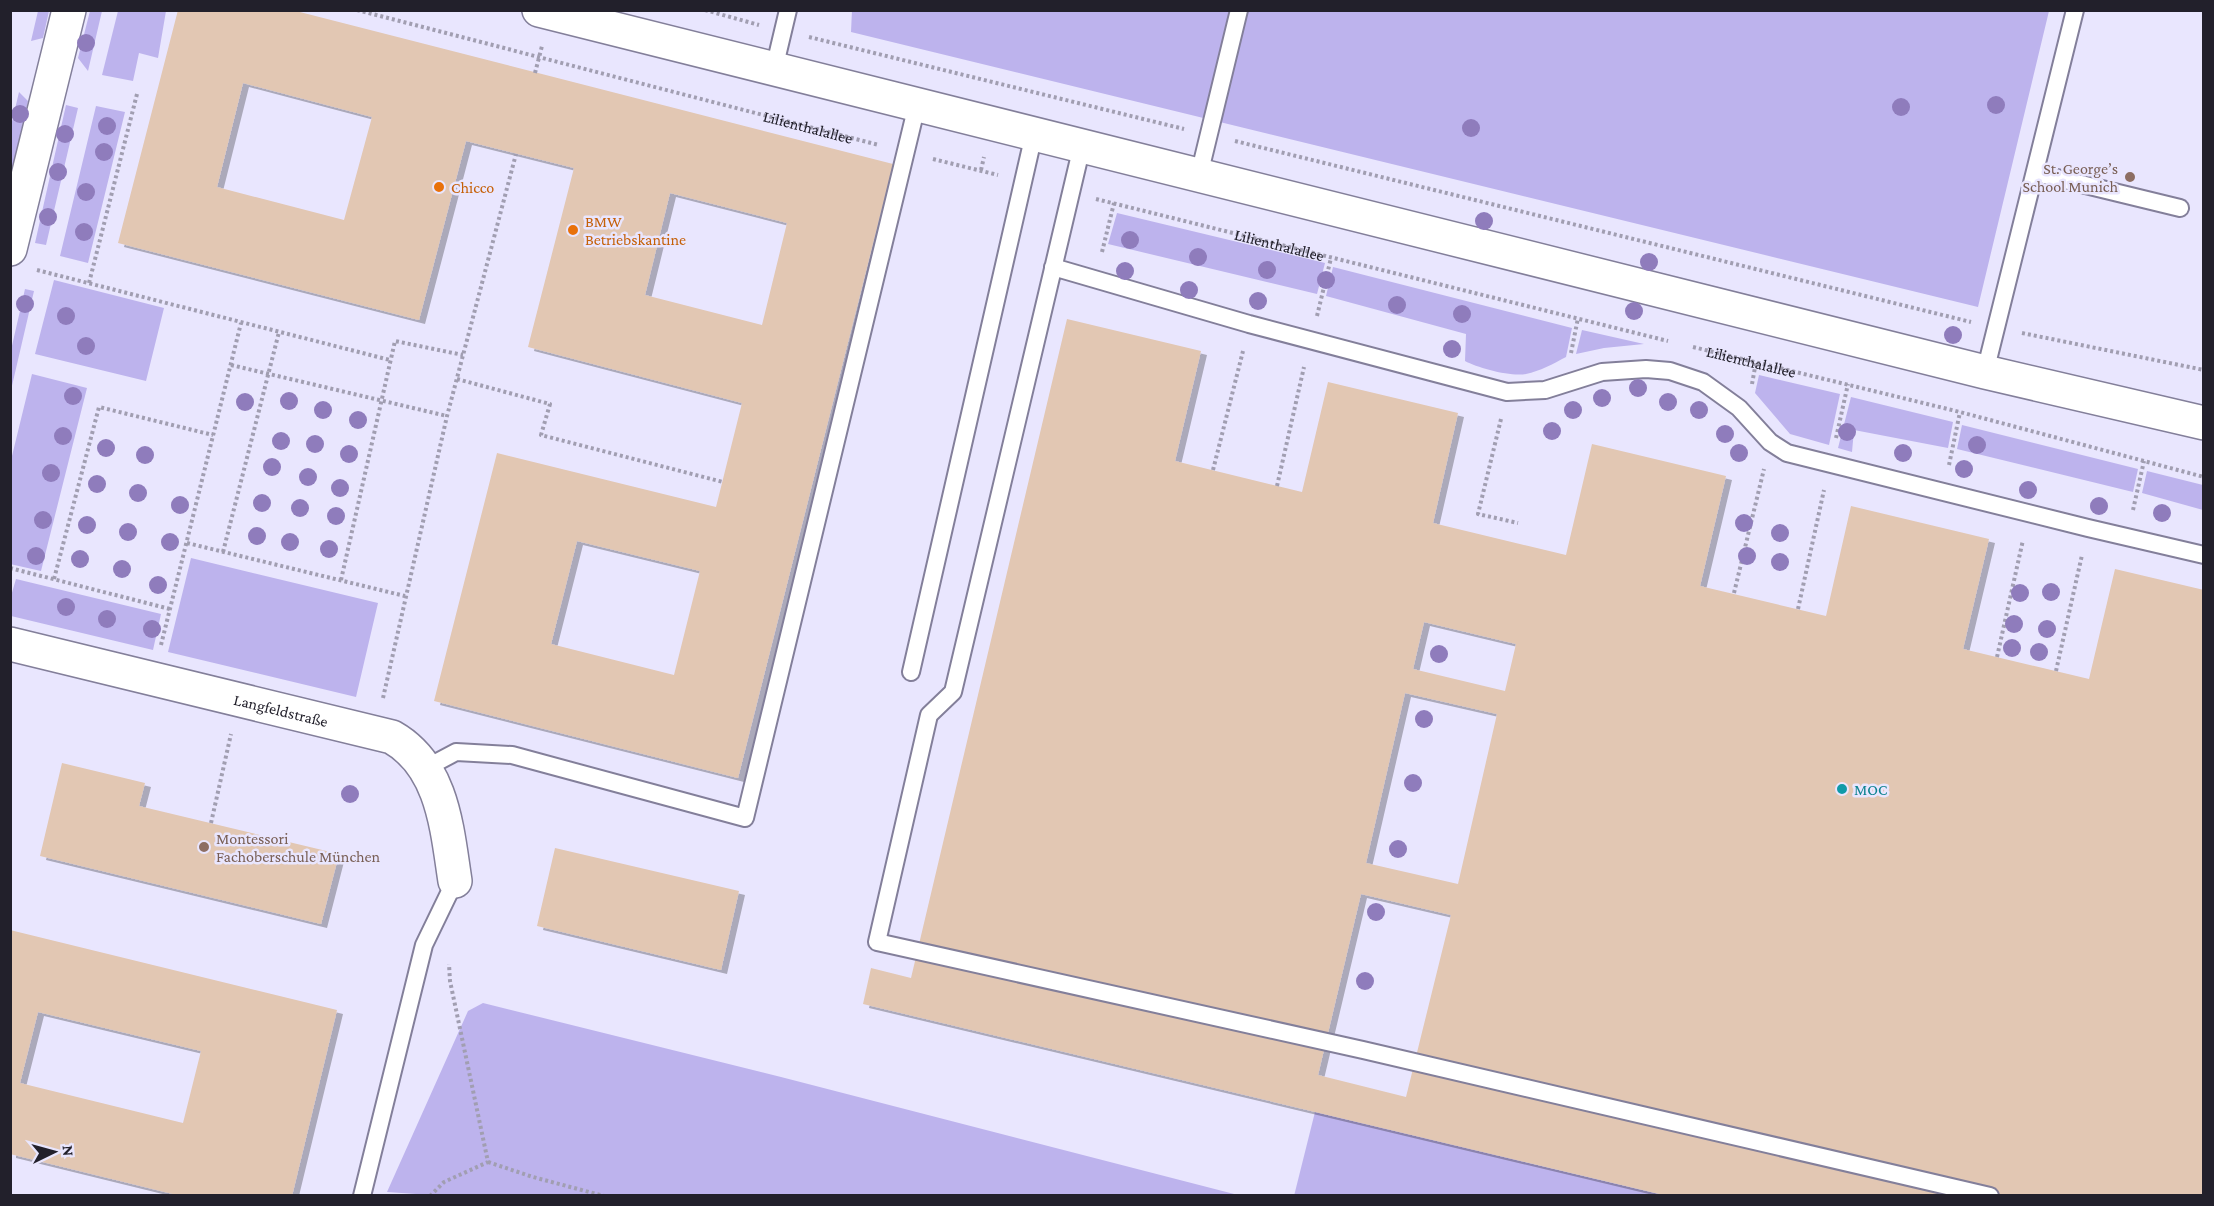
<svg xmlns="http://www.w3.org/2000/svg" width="2214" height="1206" viewBox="0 0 2214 1206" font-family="'Crimson Pro',serif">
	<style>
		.green { fill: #bdb3ed }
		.building { fill: #e2c7b3; fill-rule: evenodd; filter: url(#shadow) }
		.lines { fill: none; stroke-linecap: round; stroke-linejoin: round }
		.service-casing { stroke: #837f9a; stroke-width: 20 }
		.minor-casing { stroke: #837f9a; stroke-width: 36 }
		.path { stroke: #a19eb1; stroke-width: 4; stroke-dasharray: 3 3; stroke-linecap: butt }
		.service { stroke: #fff; stroke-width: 16 }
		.minor { stroke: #fff; stroke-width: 33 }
		.tree { fill: #8f7cbc }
		.education-dot { fill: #8d6e63; stroke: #e9e6fe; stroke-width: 2 }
		.food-dot { fill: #e8710a; stroke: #e9e6fe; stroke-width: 2 }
		.culture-dot { fill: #0f9aa8; stroke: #e9e6fe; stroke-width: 2 }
		.labels { text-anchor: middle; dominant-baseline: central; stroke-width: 5; stroke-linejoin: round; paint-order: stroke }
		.street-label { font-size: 16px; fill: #22202b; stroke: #e9e6fe }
		.education-label { font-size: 16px; fill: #785e54; stroke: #e9e6fe; text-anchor: end }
		.food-label { font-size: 16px; fill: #c56008; stroke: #e9e6fe; text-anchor: start }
		.culture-label { font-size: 16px; fill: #0d838f; stroke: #e9e6fe; text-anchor: start }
	</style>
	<defs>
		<filter id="shadow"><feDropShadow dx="6" dy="4" stdDeviation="0" flood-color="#0004"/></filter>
	</defs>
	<rect width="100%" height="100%" fill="#e9e6fe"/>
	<path class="green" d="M852 10 2049 11 1978 307 851 32Z
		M38 11H49L43 38 31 41Z
		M90 11H102L88 71 78 58Z
		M118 11H166L158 58 139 53 133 81 102 75Z
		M19 92 28 101 11 175V126Z
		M66 105 78 108 46 245 35 243Z
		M96 106 125 112 88 263 60 256Z
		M1117 213 1325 263 1317 294 1108 244Z
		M1333 267 1572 328 1566 357C1553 364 1540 371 1526 374 1511 377 1478 368 1465 361L1466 334 1326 296Z
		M54 280 164 308 146 381 35 354Z
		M25 289 34 291 11 390V350Z
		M1582 330 1644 344 1604 348 1576 354Z
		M32 374 87 388 41 571 10 564 11 460Z
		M1759 375 1840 394 1829 445 1790 434 1755 393Z
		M1851 397 1953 422 1948 448 1854 430 1852 452 1838 448Z
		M1962 425 2138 469 2133 492 1957 449Z
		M2147 471 2203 485V510L2142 493Z
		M191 558 378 603 356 697 168 652Z
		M16 579 161 614 153 650 11 616V596Z
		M483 1003 781 1077 1238 1195 445 1196 387 1192 468 1011Z
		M1315 1112 1667 1196H1294Z"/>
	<path class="building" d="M178 10H292L893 164 738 778 434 701 497 453 716 507 742 403 528 347 574 168 466 141 419 320 118 243ZM243 83 372 117 344 220 217 187ZM670 193 787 223 762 325 645 295ZM577 541 700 571 674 675 551 644Z
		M1067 319 1201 351 1175 461 1302 492 1328 382 1458 413 1433 523 1566 555 1592 444 1726 476 1700 586 1826 616 1851 506 1989 539 1963 649 2089 679 2115 569 2204 590V1196H1668L863 1004 871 968 911 978ZM1424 622 1516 644 1505 691 1413 669ZM1405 693 1497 714 1458 884 1366 863ZM1361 894 1451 915 1406 1097 1318 1075Z
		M62 763 145 783 139 806 339 854 321 924 40 856Z
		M555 848 739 891 721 970 537 926Z
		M10 930 337 1010 292 1196H181L10 1154ZM38 1012 201 1051 183 1123 20 1083Z"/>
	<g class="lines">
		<defs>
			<path id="service" d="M774 69 788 10
				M1082 146 953 692 929 715 877 942 1363 1050 1990 1196
				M2036 173 2180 208
				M1199 175 1239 10
				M1053 267 1249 324 1507 392 1545 390 1602 372 1646 369 1670 371 1703 382 1739 408 1770 442 1787 453 2088 528 2204 555
				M1985 372 2075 10
				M911 672 1034 134
				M424 769 456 752 512 755 745 818 917 105
				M362 1196 424 945 455 881"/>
			<g id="minor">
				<path d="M539 10 1985 372 2204 423"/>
				<path d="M10 249 69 10"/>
				<path id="s4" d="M10 644 392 737C443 766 447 829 455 881"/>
			</g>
		</defs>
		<use href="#service" class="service-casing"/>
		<use href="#minor" class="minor-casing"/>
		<g class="path">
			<path id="s1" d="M357 10 879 145"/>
			<path d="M705 10 759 25"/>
			<path d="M809 37 1184 129"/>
			<path d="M535 73 542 46"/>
			<path d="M1235 141 1971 322"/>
			<path d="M933 159 998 175"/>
			<path d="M981 170 984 157"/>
			<path id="s2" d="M1096 199 1668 341"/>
			<path d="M1102 252 1114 203"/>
			<path d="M37 270 390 360"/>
			<path d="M89 283 137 94"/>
			<path d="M1317 316 1331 258"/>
			<path d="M2022 333 2204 370"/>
			<path id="s3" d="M1693 347 1960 412 2204 477"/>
			<path d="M1571 353 1578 318"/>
			<path d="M231 365 447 416"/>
			<path d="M457 379 550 404 541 435 723 482"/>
			<path d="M1752 384 1756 362"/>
			<path d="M1501 419 1478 514 1518 523"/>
			<path d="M1836 438 1848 384"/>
			<path d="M1949 465 1960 412"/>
			<path d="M1213 470 1243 351"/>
			<path d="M1277 486 1304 367"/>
			<path d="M2133 510 2144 461"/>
			<path d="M187 543 405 596"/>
			<path d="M223 552 279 332"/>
			<path d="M10 568 170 609"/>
			<path d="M54 579 99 407 213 435"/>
			<path d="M341 580 395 341 463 355"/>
			<path d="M1734 593 1764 469"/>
			<path d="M1798 609 1824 490"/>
			<path d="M161 645 241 323"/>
			<path d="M1997 657 2023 540"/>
			<path d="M2056 671 2082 555"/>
			<path d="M383 698 447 416 516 154"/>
			<path d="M211 823 231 734"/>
			<path d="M488 1162 533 1177 604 1196"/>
			<path d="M430 1196 444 1182 488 1162 450 981 449 964"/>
		</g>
		<use href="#service" class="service"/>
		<use href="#minor" class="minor"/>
	</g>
	<g class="tree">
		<circle cx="86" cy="43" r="9"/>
		<circle cx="1996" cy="105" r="9"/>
		<circle cx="1901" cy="107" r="9"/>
		<circle cx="20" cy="114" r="9"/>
		<circle cx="107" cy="126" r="9"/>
		<circle cx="1471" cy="128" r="9"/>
		<circle cx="65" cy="134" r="9"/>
		<circle cx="104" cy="152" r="9"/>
		<circle cx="58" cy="172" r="9"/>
		<circle cx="86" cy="192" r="9"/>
		<circle cx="48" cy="217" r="9"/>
		<circle cx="1484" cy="221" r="9"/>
		<circle cx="84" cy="232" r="9"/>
		<circle cx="1130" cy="240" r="9"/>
		<circle cx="1198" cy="257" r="9"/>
		<circle cx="1649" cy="262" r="9"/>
		<circle cx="1267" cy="270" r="9"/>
		<circle cx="1125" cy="271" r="9"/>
		<circle cx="1326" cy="280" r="9"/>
		<circle cx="1189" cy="290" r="9"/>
		<circle cx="1258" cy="301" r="9"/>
		<circle cx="25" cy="304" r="9"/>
		<circle cx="1397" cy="305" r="9"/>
		<circle cx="1634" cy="311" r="9"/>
		<circle cx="1462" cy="314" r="9"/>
		<circle cx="66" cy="316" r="9"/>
		<circle cx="1953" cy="335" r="9"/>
		<circle cx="86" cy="346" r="9"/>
		<circle cx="1452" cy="349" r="9"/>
		<circle cx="1638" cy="388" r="9"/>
		<circle cx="73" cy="396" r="9"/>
		<circle cx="1602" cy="398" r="9"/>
		<circle cx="289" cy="401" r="9"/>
		<circle cx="245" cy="402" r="9"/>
		<circle cx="1668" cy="402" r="9"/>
		<circle cx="323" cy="410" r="9"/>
		<circle cx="1573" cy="410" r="9"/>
		<circle cx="1699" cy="410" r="9"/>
		<circle cx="358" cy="420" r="9"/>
		<circle cx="1552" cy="431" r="9"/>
		<circle cx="1847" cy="432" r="9"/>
		<circle cx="1725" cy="434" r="9"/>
		<circle cx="63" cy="436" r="9"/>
		<circle cx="281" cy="441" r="9"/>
		<circle cx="315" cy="444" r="9"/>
		<circle cx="1977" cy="445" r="9"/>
		<circle cx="106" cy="448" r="9"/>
		<circle cx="1739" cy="453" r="9"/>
		<circle cx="1903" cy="453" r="9"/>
		<circle cx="349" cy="454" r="9"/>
		<circle cx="145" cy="455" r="9"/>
		<circle cx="272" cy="467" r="9"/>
		<circle cx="1964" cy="469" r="9"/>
		<circle cx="51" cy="473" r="9"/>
		<circle cx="308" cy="477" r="9"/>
		<circle cx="97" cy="484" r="9"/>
		<circle cx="340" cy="488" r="9"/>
		<circle cx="2028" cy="490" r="9"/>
		<circle cx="138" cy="493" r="9"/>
		<circle cx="262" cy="503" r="9"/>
		<circle cx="180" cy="505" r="9"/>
		<circle cx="2099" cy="506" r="9"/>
		<circle cx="300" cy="508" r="9"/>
		<circle cx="2162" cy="513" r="9"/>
		<circle cx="336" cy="516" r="9"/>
		<circle cx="43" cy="520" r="9"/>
		<circle cx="1744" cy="523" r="9"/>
		<circle cx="87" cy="525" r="9"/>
		<circle cx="128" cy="532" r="9"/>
		<circle cx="1780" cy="533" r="9"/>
		<circle cx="257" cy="536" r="9"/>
		<circle cx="170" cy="542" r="9"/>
		<circle cx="290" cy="542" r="9"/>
		<circle cx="329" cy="549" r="9"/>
		<circle cx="36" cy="556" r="9"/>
		<circle cx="1747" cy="556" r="9"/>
		<circle cx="80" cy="559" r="9"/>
		<circle cx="1780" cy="562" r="9"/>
		<circle cx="122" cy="569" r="9"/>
		<circle cx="158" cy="585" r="9"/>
		<circle cx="2051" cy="592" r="9"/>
		<circle cx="2020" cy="593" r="9"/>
		<circle cx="66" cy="607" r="9"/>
		<circle cx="107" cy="619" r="9"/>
		<circle cx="2014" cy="624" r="9"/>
		<circle cx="152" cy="629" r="9"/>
		<circle cx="2047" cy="629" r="9"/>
		<circle cx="2012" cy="648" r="9"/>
		<circle cx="2039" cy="652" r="9"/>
		<circle cx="1439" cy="654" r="9"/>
		<circle cx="1424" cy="719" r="9"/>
		<circle cx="1413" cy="783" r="9"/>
		<circle cx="350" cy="794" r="9"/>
		<circle cx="1398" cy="849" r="9"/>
		<circle cx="1376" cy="912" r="9"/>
		<circle cx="1365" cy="981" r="9"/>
	</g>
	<g class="education-dot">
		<circle cx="2130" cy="177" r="6"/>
		<circle cx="204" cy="847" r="6"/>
	</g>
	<g class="food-dot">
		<circle cx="439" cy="187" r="6"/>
		<circle cx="573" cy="230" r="6"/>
	</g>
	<circle class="culture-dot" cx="1842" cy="789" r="6"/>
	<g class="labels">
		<g class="street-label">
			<text stroke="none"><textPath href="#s1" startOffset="466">Lilienthalallee</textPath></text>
			<text stroke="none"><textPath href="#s2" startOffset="189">Lilienthalallee</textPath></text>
			<text stroke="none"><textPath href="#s3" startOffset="60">Lilienthalallee</textPath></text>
			<text stroke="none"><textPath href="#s4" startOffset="279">Langfeldstraße</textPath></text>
		</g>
		<g class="education-label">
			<text x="2118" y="168">St. George’s<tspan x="2118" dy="18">School Munich</tspan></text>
			<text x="216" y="838" text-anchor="start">Montessori<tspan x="216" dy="18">Fachoberschule München</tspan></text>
		</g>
		<g class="food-label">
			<text x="451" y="187">Chicco</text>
			<text x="585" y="221">BMW<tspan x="585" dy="18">Betriebskantine</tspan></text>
		</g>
		<g class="culture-label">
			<text x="1854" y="789">MOC</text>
		</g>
	</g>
	<rect width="2214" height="1206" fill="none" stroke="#22202b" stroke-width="24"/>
	<g transform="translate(54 1152) rotate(85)" stroke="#e9e6fe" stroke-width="4.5" paint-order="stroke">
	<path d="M0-4.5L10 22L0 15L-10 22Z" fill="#22202b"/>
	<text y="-9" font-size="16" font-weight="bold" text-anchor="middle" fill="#22202b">N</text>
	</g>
</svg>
